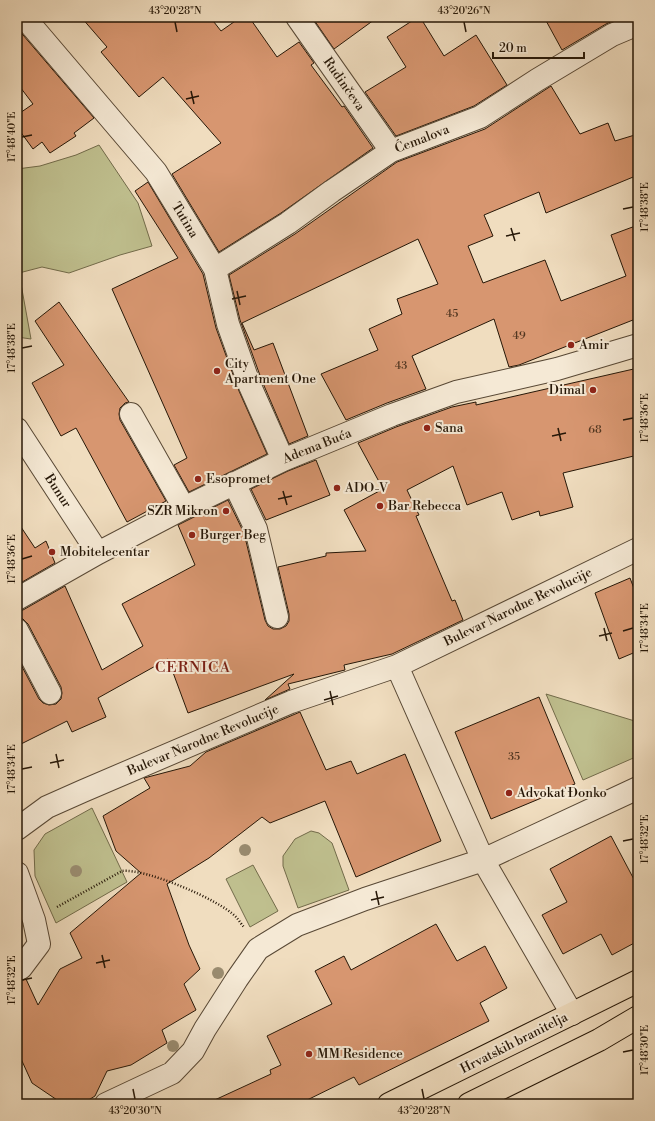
<svg xmlns="http://www.w3.org/2000/svg" width="655" height="1121" viewBox="0 0 655 1121" font-family="'Libre Bodoni',serif">
	<style>
		.green { fill: #bfbf8e; stroke: #726b4a }
		.building { fill: #d79670; stroke: #261707 }
		.lines { fill: none; stroke-linecap: round; stroke-linejoin: round }
		.minor-casing { stroke: #584835; stroke-width: 24 }
		.major-casing { stroke: #261707; stroke-width: 24 }
		.path { stroke: #261707; stroke-width: 2.5; stroke-dasharray: 1 2; stroke-linecap: butt }
		.minor { stroke: #f5e9d5; stroke-width: 22 }
		.major { stroke: #f0ddbf; stroke-width: 22 }
		.tree { fill: #9a8c70 }
		.ticks { fill: none; stroke: #261707; stroke-width: 1.5 }
		.poi-dot { fill: #8f2418; stroke: #f5e9d5; stroke-width: 1.5 }
		.labels { text-anchor: middle; dominant-baseline: central; stroke-width: 4; stroke-linejoin: round; paint-order: stroke }
		.number-label { font-size: 11px; fill: #523721 }
		.street-label { font-size: 13px; fill: #261707; stroke: #f5e9d5 }
		.poi-label { font-size: 13px; fill: #261707; stroke: #f5e9d5; text-anchor: start }
		.quarter-label { font-size: 15px; letter-spacing: 1px; fill: #7a1f14; stroke: #f5e9d5 }
		.neatline { fill: none; stroke: #261707; stroke-width: 1.5 }
		.ticks-label { font-size: 10px; text-anchor: middle; fill: #261707 }
	</style>
	<rect width="100%" height="100%" fill="#f0ddbf"/>
	<filter id="stains"><feTurbulence type="fractalNoise" baseFrequency=".005" numOctaves="4"/><feColorMatrix values="0 0 0 0 .2 0 0 0 0 .09 0 0 0 0 .02 0 0 0 .5 -.17"/></filter>
	<radialGradient id="worn" r=".72"><stop offset=".6" stop-color="#630" stop-opacity="0"/><stop offset="1" stop-color="#630" stop-opacity=".3"/></radialGradient>
	<path class="green" d="M99 145 138 203 152 246 120 255 69 273 42 267 19 273 31 339 17 337V169L40 166 76 155Z
		M546 694 638 722V756L583 780Z
		M92 808 127 882 56 923 35 876 34 850 45 834Z
		M311 831 319 833 332 843 349 890 298 908 283 866V856L295 839Z
		M253 865 278 911 250 927 226 879Z"/>
	<path class="building" d="M81 17H210L221 31 241 17H249L277 57 299 42 314 63 311 65 342 107 344 106 373 148 281 213 219 252 172 174 221 143 163 77 139 97 101 52 107 47Z
		M312 17H378L334 49Z
		M418 17H420L444 56 476 35 507 85 474 106 396 136 365 92 406 67 387 37Z
		M544 17H622L606 24 562 50Z
		M17 28 94 118 74 133 76 136 50 153 42 142 33 149 17 127V115L33 104 17 83Z
		M551 86 580 134 608 123 615 141 638 134V175L546 213 539 192 484 215 493 236 468 246 483 283 545 260 561 301 626 276 611 235 638 225V318L519 365 509 367 494 319 412 356 426 389 387 403 346 420 321 374 378 350 369 329 402 314 397 299 438 284 418 239 242 323 254 350 273 343 308 436 289 444 262 381 240 320 229 275 295 234 397 162 485 129Z
		M148 182 203 274 216 328 239 391 267 454 189 492 174 465 187 458 112 289 178 258 135 191Z
		M59 302 129 402 125 403 120 408 119 414 120 420 166 501 127 522 76 428 61 436 32 383 64 365 35 321Z
		M638 368V455L563 473 573 507 540 516 539 511 512 520 502 492 467 505 453 466 407 490 419 515 416 516 452 601 455 600 463 620 392 654 344 665 345 670 288 684 290 689 265 700 294 674 188 713 168 659 98 698 106 717 72 732 67 721 17 746V657L39 699 43 703 49 705 56 704 61 699 62 693 61 687 28 624 23 619 17 618V611L23 610 65 586 102 670 143 646 122 604 195 565 178 525 228 500 244 533 265 620 268 626 273 629H280L286 626 289 621V614L278 567 326 556V553L366 551 344 510 383 489 358 443 396 427 452 407 476 402V405Z
		M316 460 330 495 266 520 251 489 288 471Z
		M17 521 35 548 46 541 55 563 17 585Z
		M630 578 638 599V651L619 659 595 593Z
		M539 697 575 784 491 819 455 732Z
		M300 712 326 770 351 761 357 774 405 754 441 841 356 877 325 801 270 823 262 817 209 858 167 884 189 945 200 969 184 984 196 1010 162 1030 167 1043 131 1065 107 1071 95 1096 82 1104H63L32 1083 17 1050V982L26 979 38 1005 60 969 82 958 70 933 141 873 116 851 103 816 150 788 144 778 190 766 206 752Z
		M611 836 638 887V941L612 955 601 934 563 954 542 915 567 902 550 869Z
		M436 924 457 961 485 946 507 988 480 1003 489 1021 359 1085 354 1077 299 1104H206L271 1074 270 1070 281 1065 267 1036 332 1004 315 971 344 956 351 970Z"/>
	<g class="lines">
		<defs>
			<path id="minor" d="M24 17 156 172 215 269 228 324 250 386 283 460
				M297 17 391 151
				M215 269 288 223 332 191 391 151 480 117 537 80 612 35 638 24
				M131 414 184 508
				M17 429 98 553
				M234 483 256 529 277 617
				M17 599 98 553 184 508 283 460 392 415 456 392 557 369 638 345
				M17 630 50 693
				M397 666 483 860 572 1014
				M17 829 47 807 83 791 291 702 397 666 638 549
				M17 873 34 920 39 944 21 968 17 970
				M106 1104 172 1073 193 1051 205 1029 237 979 258 949 297 925 365 899 483 860 638 788"/>
			<path id="major" d="M389 1104 638 981
				M469 1104 599 1040 638 1017"/>
		</defs>
		<use href="#minor" class="minor-casing"/>
		<use href="#major" class="major-casing"/>
		<path class="path" d="M57 907 122 871C145 868 220 900 236 917 239 920 241 924 244 927"/>
		<use href="#minor" class="minor"/>
		<use href="#major" class="major"/>
	</g>
	<g class="tree">
		<circle cx="245" cy="850" r="6"/>
		<circle cx="76" cy="871" r="6"/>
		<circle cx="218" cy="973" r="6"/>
		<circle cx="173" cy="1046" r="6"/>
	</g>
	<path class="ticks" d="M175 22 177 32M464 22 466 32M191 91 194 104M186 99 199 96M22 137 32 135M623 209 633 207M511 228 515 241M506 236 520 233M237 291 240 305M232 299 246 296M22 348 32 346M623 420 633 418M558 428 561 441M552 436 566 433M283 491 287 505M278 499 292 496M22 559 32 556M604 628 607 641M623 631 633 628M599 636 612 633M330 691 333 705M324 700 338 696M56 754 59 768M50 763 64 760M22 769 32 767M623 841 633 839M376 891 379 905M371 900 384 897M102 955 105 968M96 963 110 960M22 980 32 978M623 1052 633 1050M133 1089 135 1099M422 1089 424 1099"/>
	<g class="poi-dot">
		<circle cx="571" cy="345" r="4"/>
		<circle cx="217" cy="371" r="4"/>
		<circle cx="593" cy="390" r="4"/>
		<circle cx="427" cy="428" r="4"/>
		<circle cx="198" cy="479" r="4"/>
		<circle cx="337" cy="488" r="4"/>
		<circle cx="380" cy="506" r="4"/>
		<circle cx="226" cy="511" r="4"/>
		<circle cx="192" cy="535" r="4"/>
		<circle cx="52" cy="552" r="4"/>
		<circle cx="509" cy="793" r="4"/>
		<circle cx="309" cy="1054" r="4"/>
	</g>
	<g class="labels">
		<g class="number-label">
			<text x="452" y="314">45</text>
			<text x="519" y="336">49</text>
			<text x="401" y="366">43</text>
			<text x="595" y="430">68</text>
			<text x="514" y="757">35</text>
		</g>
		<g class="street-label">
			<text transform="translate(344 84) rotate(55)">Rudinčeva</text>
			<text transform="translate(422 139) rotate(-21)">Ćemalova</text>
			<text transform="translate(185 220) rotate(59)">Tutina</text>
			<text transform="translate(317 446) rotate(-22)">Adema Buća</text>
			<text transform="translate(58 491) rotate(57)">Bunur</text>
			<text transform="translate(518 607) rotate(-26)">Bulevar Narodne Revolucije</text>
			<text transform="translate(203 740) rotate(-23)">Bulevar Narodne Revolucije</text>
			<text transform="translate(514 1043) rotate(-27)">Hrvatskih branitelja</text>
		</g>
		<g class="poi-label">
			<text x="579" y="345">Amir</text>
			<text x="225" y="364">City<tspan x="225" dy="15">Apartment One</tspan></text>
			<text x="585" y="390" text-anchor="end">Dimal</text>
			<text x="435" y="428">Sana</text>
			<text x="206" y="479">Esopromet</text>
			<text x="345" y="488">ADO-V</text>
			<text x="388" y="506">Bar Rebecca</text>
			<text x="218" y="511" text-anchor="end">SZR Mikron</text>
			<text x="200" y="535">Burger Beg</text>
			<text x="60" y="552">Mobitelecentar</text>
			<text x="517" y="793">Advokat Đonko</text>
			<text x="317" y="1054">MM Residence</text>
		</g>
		<g class="quarter-label">
			<text x="193" y="667">CERNICA</text>
		</g>
	</g>
	<rect width="655" height="1121" fill="none" stroke="#f0ddbf" stroke-width="44"/>
	<path d="M493 52v6h91v-6" fill="none" stroke="#261707" stroke-width="2"/>
	<text x="499" y="52" font-size="12" fill="#261707" stroke="#f5e9d5" stroke-width="3" paint-order="stroke">20 m</text>
	<rect x="22" y="22" width="611" height="1077" class="neatline"/>
	<g class="ticks-label">
		<text x="175" y="14">43°20'28"N</text>
		<text x="464" y="14">43°20'26"N</text>
		<text transform="translate(11 137) rotate(-90)" y="4">17°48'40"E</text>
		<text transform="translate(644 207) rotate(-90)" y="4">17°48'38"E</text>
		<text transform="translate(11 348) rotate(-90)" y="4">17°48'38"E</text>
		<text transform="translate(644 418) rotate(-90)" y="4">17°48'36"E</text>
		<text transform="translate(11 559) rotate(-90)" y="4">17°48'36"E</text>
		<text transform="translate(644 628) rotate(-90)" y="4">17°48'34"E</text>
		<text transform="translate(11 769) rotate(-90)" y="4">17°48'34"E</text>
		<text transform="translate(644 839) rotate(-90)" y="4">17°48'32"E</text>
		<text transform="translate(11 980) rotate(-90)" y="4">17°48'32"E</text>
		<text transform="translate(644 1050) rotate(-90)" y="4">17°48'30"E</text>
		<text x="135" y="1114">43°20'30"N</text>
		<text x="424" y="1114">43°20'28"N</text>
	</g>
	<rect width="100%" height="100%" filter="url(#stains)"/>
	<rect width="100%" height="100%" fill="url(#worn)"/>
</svg>
